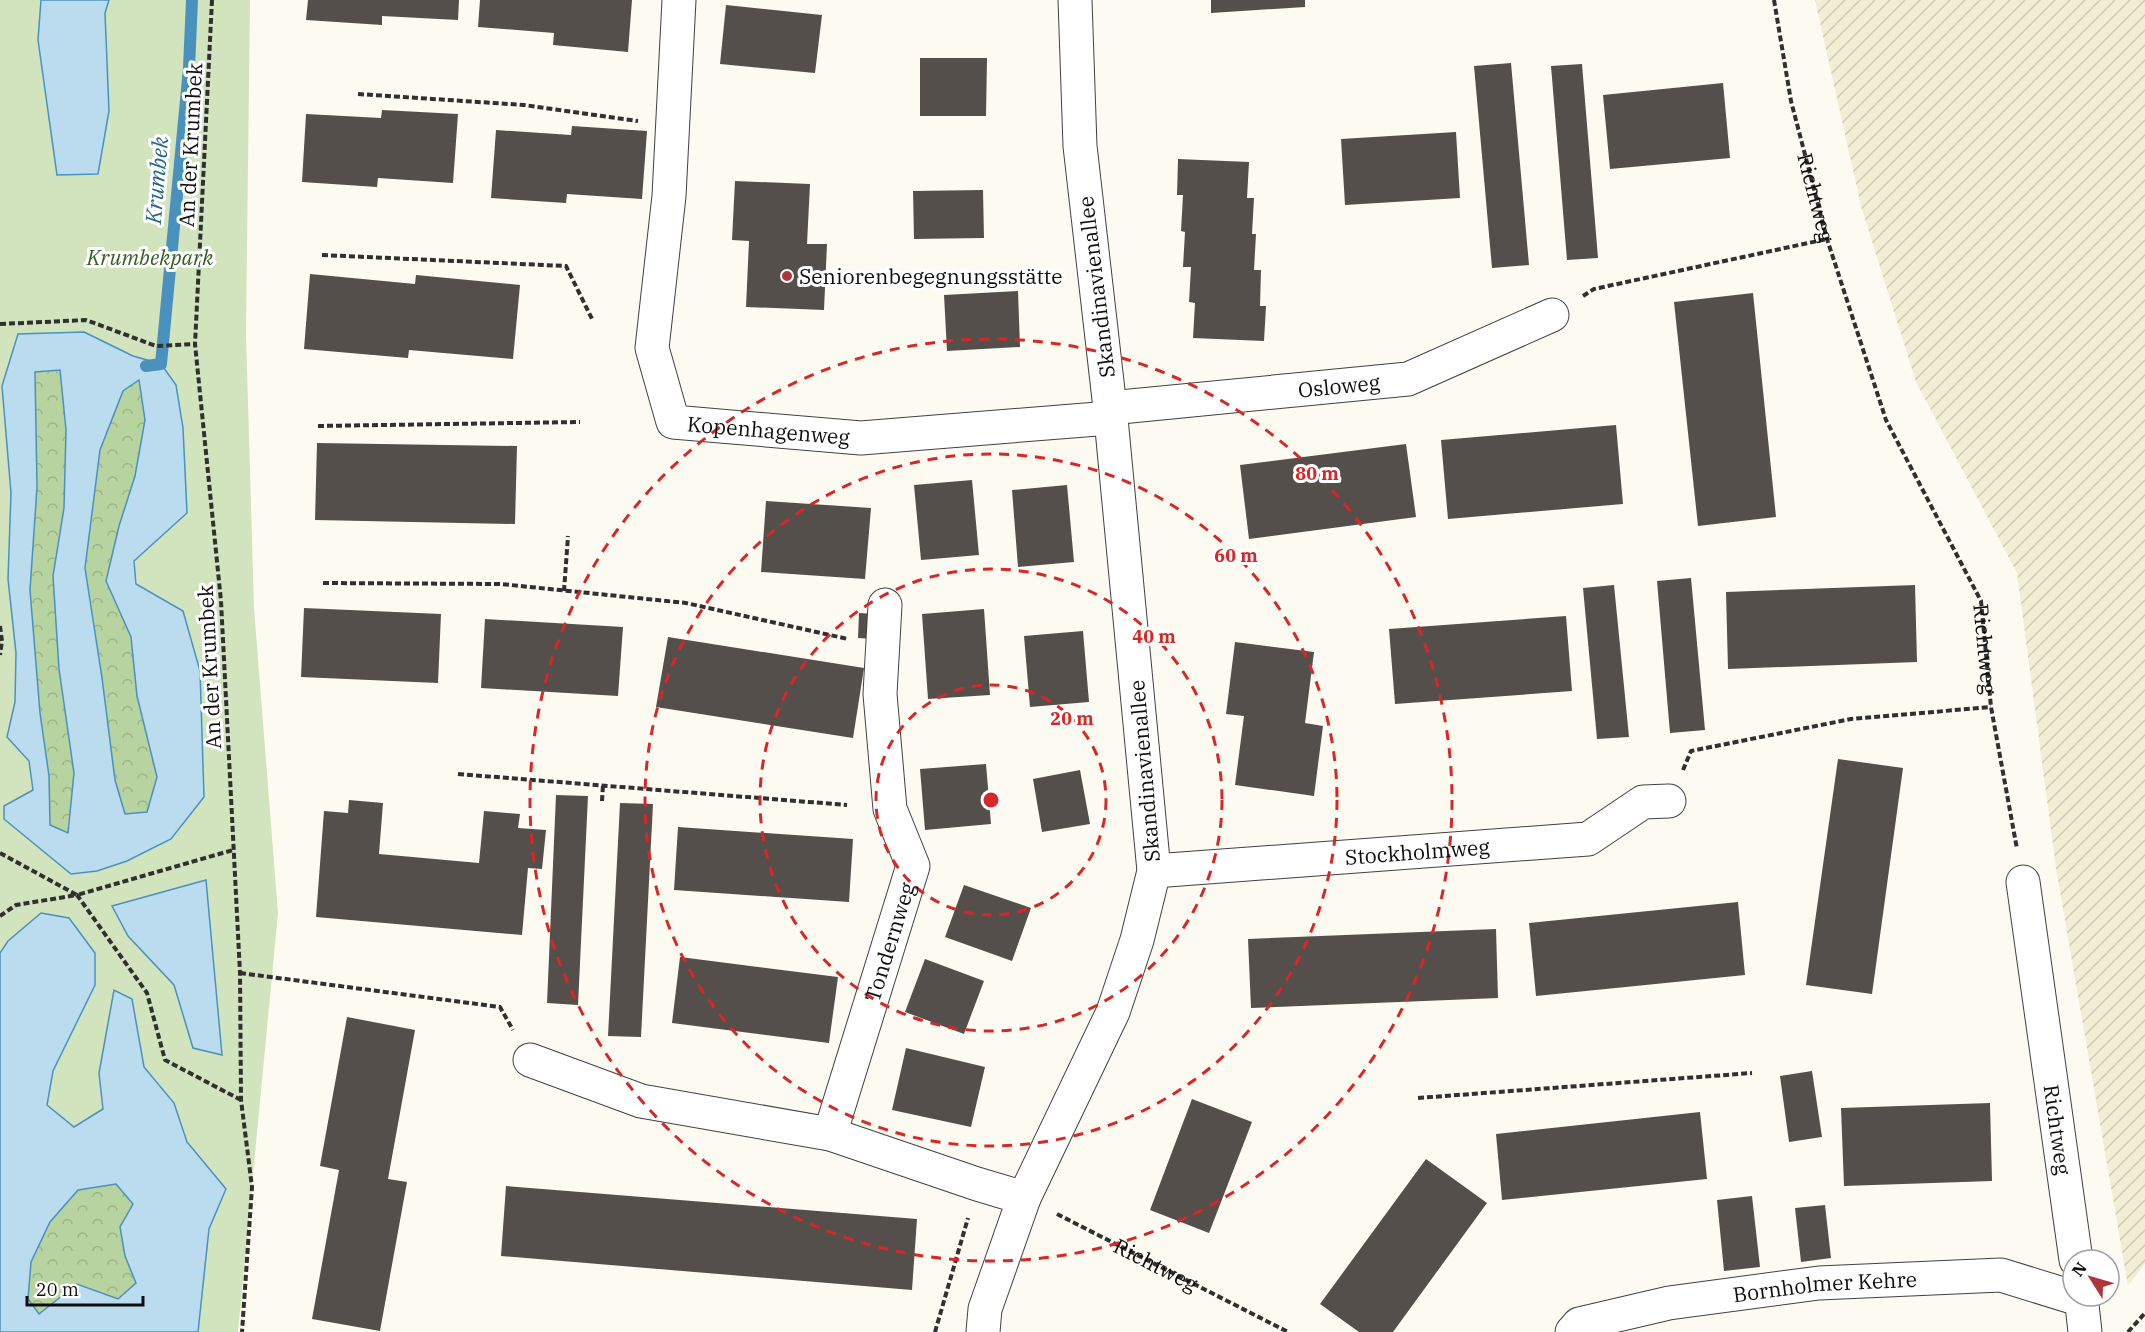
<svg xmlns="http://www.w3.org/2000/svg" width="2145" height="1332" viewBox="0 0 2145 1332" font-family="'IBM Plex Serif',serif">
	<style>
		.farmland { fill: url(#farmland-furrows) }
		.forest { fill: url(#forest-crowns) }
		.park { fill: #d2e4be; fill-rule: evenodd }
		.water { fill: #bbdcef; stroke: #4a91be; stroke-width: 1.5; fill-rule: evenodd }
		.lines { fill: none; stroke-linecap: round; stroke-linejoin: round }
		.stream { stroke: #4a91be; stroke-width: 12 }
		.building { fill: #554f4c }
		.minor-casing { stroke: #414141; stroke-width: 35 }
		.path { stroke: #303030; stroke-width: 4; stroke-dasharray: 6 3; stroke-linecap: butt }
		.minor { stroke: #fff; stroke-width: 33 }
		.ring { fill: none; stroke: #d62828; stroke-width: 3; stroke-dasharray: 10 8 }
		.poi-dot { fill: #af353d; stroke: #fff; stroke-width: 2 }
		.labels { text-anchor: middle; dominant-baseline: central; stroke-width: 6; stroke-linejoin: round; paint-order: stroke }
		.street-label { font-size: 21px; fill: #0e0e0e; stroke: #fff }
		.park-label { font-size: 21px; font-style: italic; fill: #325f25; stroke: #fff }
		.poi-label { font-size: 21px; fill: #0e0e0e; stroke: #fff; text-anchor: start }
		.water-label { font-size: 22px; font-style: italic; fill: #256492; stroke: #fff }
		.centre { fill: #d62828; stroke: #fff; stroke-width: 3 }
		.ring-label { font-size: 18px; text-anchor: middle; font-weight: bold; fill: #d62828; stroke: #fff; stroke-width: 6; stroke-linejoin: round; paint-order: stroke }
	</style>
	<defs>
		<pattern id="farmland-furrows" width="10" height="10" patternUnits="userSpaceOnUse" patternTransform="scale(1.5)"><rect width="10" height="10" fill="#f1eed3"/><path d="M-1 1l2-2M0 10L10 0M9 11l2-2" fill="none" stroke="#cdcbb4"/></pattern>
		<pattern id="forest-crowns" width="20" height="18" patternUnits="userSpaceOnUse" patternTransform="scale(1.5)"><rect width="20" height="18" fill="#b7d39f"/><path d="M2 6a3 3 0 1 1 6 0M12 15a3 3 0 1 1 6 0" fill="none" stroke="#9cb488"/></pattern>
	</defs>
	<rect width="100%" height="100%" fill="#fdfbf1"/>
	<path class="farmland" d="M1815 0H2145V1264L2128 1286 2056 868 2017 573 1916 382 1861 206Z"/>
	<path class="forest" d="M60 369 66 430 64 508 53 576 59 669 74 773 69 834 50 825 49 776 40 713 30 590 37 487 35 372Z
		M139 380 145 420 135 476 119 526 106 581 131 637 137 696 157 777 147 812 125 814 115 780 102 678 85 568 100 450 123 391Z
		M116 1184 133 1204 125 1256 137 1283 118 1299 77 1284 39 1314 28 1299 31 1262 50 1222 78 1190Z"/>
	<path class="park" d="M0 0H41L38 40 105 13 109 0H250L246 334 254 608 278 913 238 1332H198L209 1229 225 1189 187 1142 174 1103 144 1067 132 999 114 991 99 1073 103 1109 74 1127 47 1105 53 1071 95 985 8 941 0 953ZM84 332 133 356 161 364 187 513 134 561 171 839 127 861 97 871 4 806 33 790 29 761 7 737 15 702 16 653 8 579 18 334ZM174 985 222 1055 193 1048Z"/>
	<path class="water" d="M41 0H109L105 13 109 111 98 174 57 175 38 40Z
		M84 332 133 356 161 364 176 385 183 428 187 513 134 561 136 584 183 611 200 671 204 797 171 839 127 861 97 871 71 874 4 819V806L33 790 29 761 7 737 15 702 16 653 8 579 11 493 2 386 18 334ZM60 370 66 430 64 508 53 576 59 669 74 773 68 833 50 825 49 776 40 713 30 590 37 487 35 372ZM139 380 145 420 135 476 119 526 106 581 131 637 137 696 157 777 147 812 125 814 115 780 102 678 85 568 100 450 123 391Z
		M206 880 222 1055 193 1048 174 985 128 936 112 906Z
		M41 913 69 918 95 953V985L53 1071 47 1105 74 1127 103 1109 99 1073 114 990 132 999 144 1067 174 1103 187 1142 226 1189 209 1229 198 1332H0V953L8 941ZM116 1184 133 1204 120 1227 125 1256 136 1283 118 1299 77 1284 39 1314 28 1299 31 1262 50 1222 78 1190Z"/>
	<g class="lines">
		<path class="stream" d="M146 366 161 364 189 68 192 0"/>
	</g>
	<path class="building" d="M308 0H459L458 20 382 16V25L306 20Z
		M480 0H632L628 52 553 45 554 33 478 27Z
		M1211 0H1305V7L1211 13Z
		M726 5 822 15 815 73 720 64Z
		M920 58H987L986 116H920Z
		M1511 63 1529 265 1492 268 1474 66Z
		M1582 64 1598 258 1567 260 1551 66Z
		M1723 83 1730 158 1610 169 1603 95Z
		M382 110 458 114 453 183 378 178 377 187 302 182 306 114 381 118Z
		M572 126 647 131 642 199 567 194 566 203 491 198 496 130 571 135Z
		M1456 132 1460 198 1345 205 1341 139Z
		M1178 159 1249 162 1247 198H1254L1252 234H1256L1254 270H1261L1260 306H1266L1264 341 1193 338 1195 303 1189 302 1191 267H1183L1185 232 1181 231 1183 195H1177Z
		M735 181 810 184 807 244H827L824 310 746 307 749 241 732 240Z
		M983 190 984 238 914 239 913 191Z
		M310 274 415 284 416 275 520 285 513 359 409 350 408 358 304 349Z
		M1018 291 1020 347 947 351 944 295Z
		M1753 293 1776 517 1698 526 1674 302Z
		M1616 425 1623 504 1448 519 1441 440Z
		M317 443 517 446 515 524 315 520Z
		M1406 444 1416 517 1249 539 1240 465Z
		M972 480 979 555 921 560 914 485Z
		M1067 485 1074 562 1018 567 1012 490Z
		M766 501 871 508 865 579 761 572Z
		M1691 578 1705 730 1670 733 1657 581Z
		M1614 585 1629 737 1597 739 1583 588Z
		M1915 585 1917 662 1728 669 1726 592Z
		M304 608 441 614 438 683 301 677Z
		M984 609 990 695 928 699 922 614Z
		M859 613 875 614 874 639 858 638Z
		M1566 616 1572 691 1395 704 1389 629Z
		M485 619 623 627 618 696 481 688Z
		M1083 631 1089 702 1030 707 1024 636Z
		M668 637 864 668 853 738 656 707Z
		M1235 642 1314 652 1305 723 1323 726 1314 796 1235 785 1244 716 1226 714Z
		M1838 759 1903 768 1872 994 1806 985Z
		M986 764 991 824 925 830 920 769Z
		M1080 770 1090 824 1042 832 1033 779Z
		M556 795 588 796 578 1005 547 1003Z
		M349 800 383 803 379 854 479 863 484 811 520 814 518 828 546 830 542 869 528 868 522 935 316 917 324 811 348 813Z
		M620 803 653 804 641 1037 608 1036Z
		M678 827 853 839 849 902 674 890Z
		M964 885 1031 908 1012 961 945 937Z
		M1738 902 1745 975 1536 996 1529 923Z
		M1496 929 1498 998 1251 1008 1248 939Z
		M680 957 838 977 829 1043 672 1023Z
		M925 959 984 981 964 1034 905 1012Z
		M347 1017 415 1030 388 1179 407 1182 380 1331 312 1319 339 1170 320 1166Z
		M906 1048 985 1067 971 1127 892 1110Z
		M1812 1071 1822 1137 1789 1142 1780 1076Z
		M1192 1099 1252 1122 1209 1233 1150 1210Z
		M1990 1103 1992 1181 1844 1186 1841 1108Z
		M1700 1112 1707 1179 1502 1200 1496 1134Z
		M1426 1159 1487 1203 1393 1332H1359L1320 1304Z
		M506 1186 917 1219 912 1290 501 1256Z
		M1752 1196 1760 1267 1724 1271 1717 1200Z
		M1825 1205 1831 1258 1801 1262 1795 1208Z"/>
	<g class="lines">
		<defs>
			<g id="minor">
				<path id="s3" d="M679 0 669 196 652 348 673 422 861 438 1110 418"/>
				<path id="s4" d="M1110 408 1408 379 1552 315"/>
				<path id="s5" d="M1154 871 1588 839 1643 802 1669 801"/>
				<path id="s6" d="M2023 882 2076 1260"/>
				<path d="M530 1060 641 1101 830 1134 977 1184 1024 1198"/>
				<path id="s7" d="M830 1134 913 866 890 809 880 694 885 605"/>
				<path d="M2081 1296 2085 1332"/>
				<path d="M983 1332 985 1309 1024 1198 1113 1012 1137 940 1154 871 1110 408 1080 146 1075 0"/>
				<path id="s8" d="M1572 1332 1579 1324 1669 1303 1819 1283 2001 1275 2082 1300"/>
			</g>
		</defs>
		<use href="#minor" class="minor-casing"/>
		<g class="path">
			<path d="M212 0 195 344 221 601 240 973 241 1100 252 1187 242 1332"/>
			<path id="s1" d="M1774 0 1791 101 1827 239 1886 420 1981 601 1991 707 2017 849"/>
			<path d="M358 94 524 105 638 121"/>
			<path d="M322 255 566 266 593 321"/>
			<path d="M1583 296 1594 289 1827 239"/>
			<path d="M0 324 86 320 156 346 195 344"/>
			<path d="M318 426 580 422"/>
			<path d="M323 583 501 584 686 603 848 639"/>
			<path d="M564 591 568 536"/>
			<path d="M0 626 2 641 0 655"/>
			<path d="M1683 770 1691 751 1851 719 1991 707"/>
			<path d="M458 774 847 805"/>
			<path d="M602 801 603 785"/>
			<path d="M0 853 77 895 233 850"/>
			<path d="M0 916 16 905 77 895 147 993 165 1060 241 1100"/>
			<path d="M240 973 500 1007 513 1030"/>
			<path d="M1418 1098 1752 1073"/>
			<path id="s2" d="M1057 1214 1288 1332"/>
			<path d="M935 1332 968 1218"/>
			<path d="M2128 1332 2145 1313"/>
		</g>
		<use href="#minor" class="minor"/>
	</g>
	<g class="ring">
		<circle cx="991" cy="800" r="115"/>
		<circle cx="991" cy="800" r="231"/>
		<circle cx="991" cy="800" r="346"/>
		<circle cx="991" cy="800" r="461"/>
	</g>
	<circle class="poi-dot" cx="787" cy="276" r="6"/>
	<g class="labels">
		<g class="street-label">
			<text transform="translate(190 145) rotate(-87)">An der Krumbek</text>
			<text stroke="none"><textPath href="#s1" startOffset="202">Richtweg</textPath></text>
			<text transform="translate(1096 287) rotate(-97)">Skandinavienallee</text>
			<text stroke="none"><textPath href="#s4" startOffset="230">Osloweg</textPath></text>
			<text stroke="none"><textPath href="#s3" startOffset="522">Kopenhagenweg</textPath></text>
			<text stroke="none"><textPath href="#s1" startOffset="688">Richtweg</textPath></text>
			<text transform="translate(209 667) rotate(-93)">An der Krumbek</text>
			<text transform="translate(1144 771) rotate(-95)">Skandinavienallee</text>
			<text stroke="none"><textPath href="#s5" startOffset="264">Stockholmweg</textPath></text>
			<text stroke="none"><textPath href="#s7" startOffset="201">Tondernweg</textPath></text>
			<text stroke="none"><textPath href="#s6" startOffset="250">Richtweg</textPath></text>
			<text stroke="none"><textPath href="#s2" startOffset="111">Richtweg</textPath></text>
			<text stroke="none"><textPath href="#s8" startOffset="260">Bornholmer Kehre</textPath></text>
		</g>
		<g class="park-label">
			<text x="150" y="257">Krumbekpark</text>
		</g>
		<g class="poi-label">
			<text x="799" y="276">Seniorenbegegnungsstätte</text>
		</g>
		<g class="water-label">
			<text transform="translate(156 180) rotate(-85)">Krumbek</text>
		</g>
	</g>
	<circle cx="991" cy="800" r="9" class="centre"/>
	<g class="ring-label">
		<text x="1317" y="480">80 m</text>
		<text x="1236" y="562">60 m</text>
		<text x="1154" y="643">40 m</text>
		<text x="1072" y="725">20 m</text>
	</g>
	<g transform="translate(2091 1278) rotate(307)"><circle r="28" fill="#ffffff" stroke="#9f9f9f" stroke-width="1.5"/>
	<path d="M0-4.5L10 22L0 15L-10 22Z" fill="#af353d"/>
	<text y="-9" font-size="16" font-weight="bold" text-anchor="middle" fill="#0e0e0e">N</text>
	</g>
	<path d="M27 1296v9h116v-9" fill="none" stroke="#0e0e0e" stroke-width="3"/>
	<text x="36" y="1296" font-size="18" fill="#0e0e0e" stroke="#ffffff" stroke-width="4.5" paint-order="stroke">20 m</text>
</svg>
